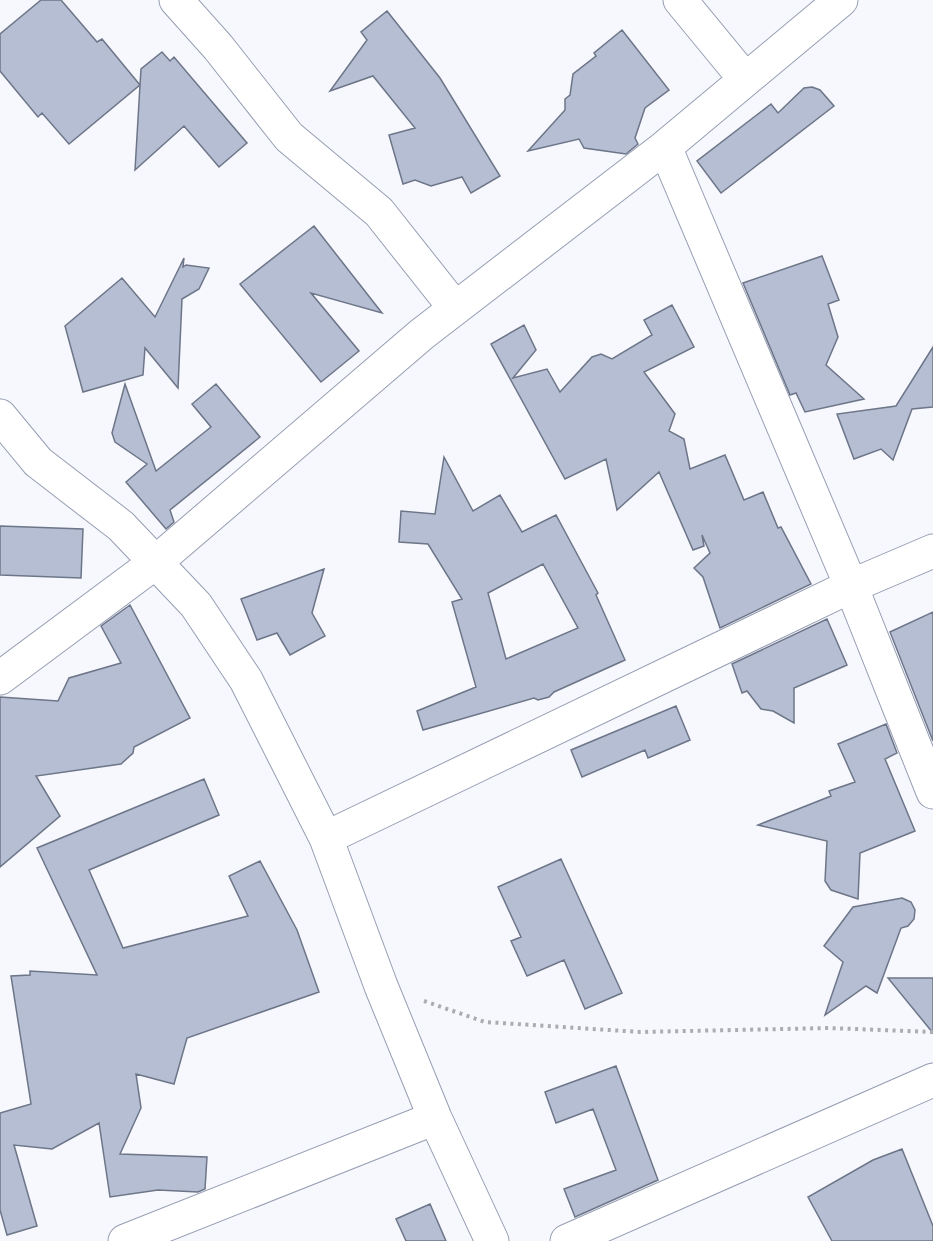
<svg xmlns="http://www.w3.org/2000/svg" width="933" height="1241" viewBox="0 0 933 1241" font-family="Arial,sans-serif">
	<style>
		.building { fill: #b5bed3; stroke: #6d7588; stroke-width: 1.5; fill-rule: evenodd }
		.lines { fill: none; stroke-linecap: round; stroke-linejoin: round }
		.minor-casing { stroke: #969eb3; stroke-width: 35 }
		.path { stroke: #aaacb2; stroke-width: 4; stroke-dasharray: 3 4.5; stroke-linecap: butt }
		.minor { stroke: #fff; stroke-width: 33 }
	</style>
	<rect width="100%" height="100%" fill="#f7f8fd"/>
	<path class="building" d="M41 0H61L97 42 102 39 140 85 141 69 162 52 170 61 174 57 247 143 219 167 184 126 135 170 140 85 69 144 42 113 38 117 0 71V34Z
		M387 11 440 78 500 176 471 193 462 177 431 186 415 180 403 184 389 135 415 128 373 76 330 91 367 40 361 32Z
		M622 30 669 90 645 108 635 138 638 144 626 154 584 148 579 139 528 151 565 110V99L570 95 573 74 596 56 594 53Z
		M812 87 820 90 834 106 721 193 697 161 771 104 778 113 804 88Z
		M314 226 382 313 311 293 359 351 321 382 240 284Z
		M822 256 839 300 828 304 838 337 826 365 864 399 805 412 796 393 790 395 743 283Z
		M184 258 183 267 186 265 209 268 199 289 182 299 178 388 145 348 143 375 83 392 65 326 122 278 155 317Z
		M672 305 694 347 644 372 675 414 669 431 684 439 690 469 725 455 744 500 763 492 778 528 781 527 811 584 720 628 703 577 694 568 710 553 702 535 704 546 693 550 659 472 617 510 606 459 565 479 491 344 524 325 536 350 513 378 547 369 560 392 592 357 601 354 612 359 652 335 644 320Z
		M933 347V407L912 409 893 460 881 449 854 459 837 414 896 406Z
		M125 384 156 471 211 427 192 404 216 384 260 437 170 510 174 522 166 529 126 482 147 464 115 442 112 433Z
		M444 457 473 511 500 495 522 532 556 515 598 593 596 595 625 660 554 692 549 697 538 700 534 698 423 730 417 711 476 687 452 602 462 599 428 544 399 542 401 511 435 514ZM543 564 578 628 506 659 488 593Z
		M0 526 83 529 81 578 0 575Z
		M324 569 312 613 325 636 290 655 277 633 257 640 241 599Z
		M130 605 190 718 134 747 133 753 121 764 36 776 60 816 0 867V697L58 701 69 678 121 663 101 626Z
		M933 612V741L890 632Z
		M827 619 847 665 794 688V723L773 711 761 709 747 691 742 693 732 664Z
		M676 706 690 740 648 758 645 750 582 777 571 750Z
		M886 724 897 753 885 759 915 831 860 853 858 899 831 890 825 881 827 841 758 825 831 796 829 791 855 782 838 744Z
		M204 779 219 815 89 870 123 948 248 916 229 876 260 861 297 930 319 992 187 1038 174 1084 136 1074 141 1108 120 1154 207 1157 205 1189 198 1192 158 1190 110 1197 99 1123 52 1149 14 1145 37 1226 7 1235 0 1210V1113L31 1104 11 976 30 975V971L97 975 37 848Z
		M561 859 622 993 585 1009 564 960 527 976 511 941 521 937 498 887Z
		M902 898 911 902 915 910 914 919 908 926 901 928 877 993 866 986 825 1015 843 962 824 946 853 907Z
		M888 978H933V1033Z
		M616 1066 658 1180 575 1217 564 1189 616 1170 593 1109 556 1123 545 1092Z
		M902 1149 933 1226V1241H832L808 1197 873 1160Z
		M430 1204 446 1241H406L396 1219Z"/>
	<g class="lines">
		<defs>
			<path id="minor" d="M176 0 218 47 289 137 379 212 455 308
				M680 0 745 79
				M665 147 851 586 933 792
				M0 416 38 462 121 526 196 605 246 680 326 838 381 986 435 1118 492 1241
				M0 678 156 562 422 334 665 147 841 0
				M326 838 851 586 933 551
				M125 1241 435 1118
				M567 1241 933 1080"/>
		</defs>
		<use href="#minor" class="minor-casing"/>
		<path class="path" d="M424 1001 485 1022 640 1032 829 1028 933 1032"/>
		<use href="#minor" class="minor"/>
	</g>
</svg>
